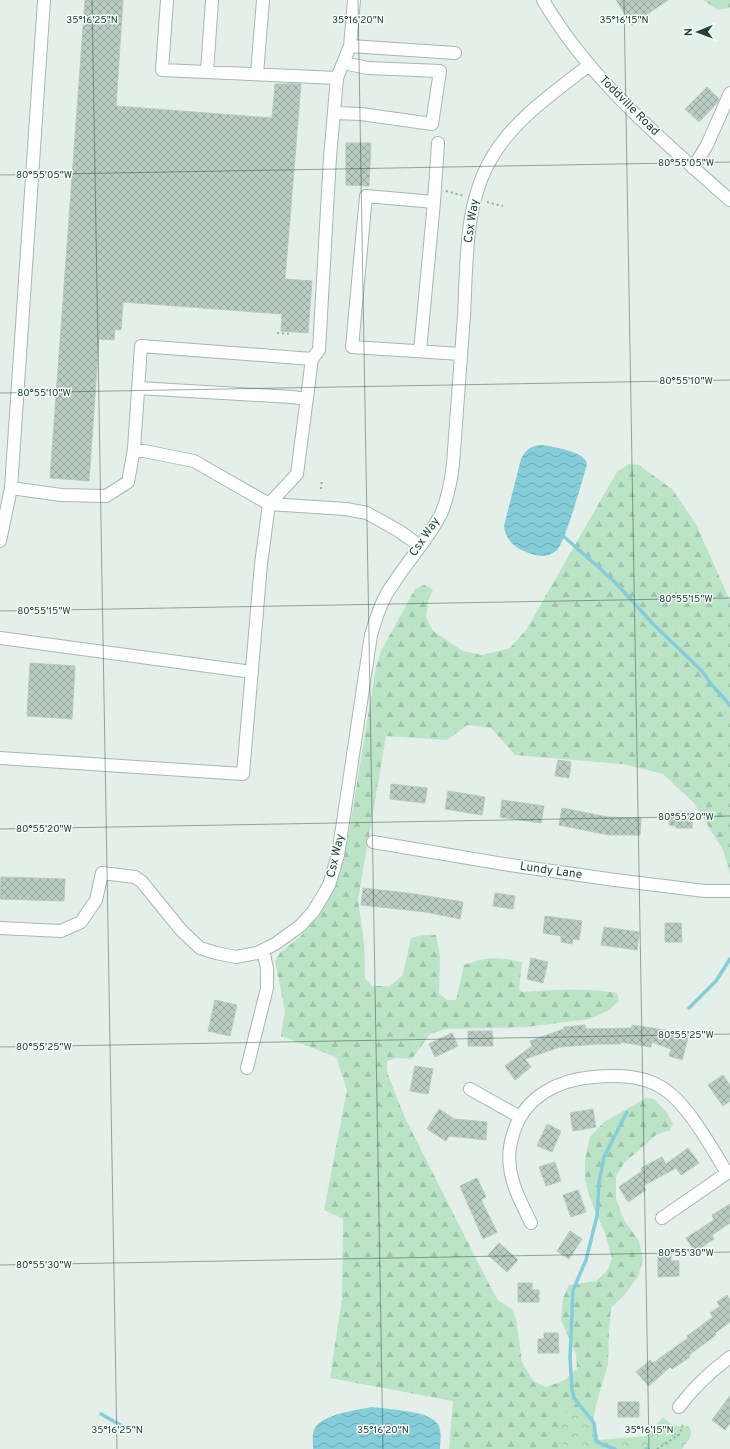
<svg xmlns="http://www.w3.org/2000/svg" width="730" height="1449" viewBox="0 0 730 1449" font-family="Overpass,sans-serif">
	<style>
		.forest { fill: url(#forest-firs) }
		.park { fill: url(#park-crowns) }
		.water { fill: url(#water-waves) }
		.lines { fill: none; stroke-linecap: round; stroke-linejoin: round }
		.stream { stroke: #86cdda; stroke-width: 3.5 }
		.building { fill: url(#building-cross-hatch); stroke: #b5cac2 }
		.minor-casing { stroke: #a6b8b2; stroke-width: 14 }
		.path { stroke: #81b7a6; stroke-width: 2; stroke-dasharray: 2 3; stroke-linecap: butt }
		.minor { stroke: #fff; stroke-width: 12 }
		.ticks { fill: none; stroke: #21443a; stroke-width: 1; stroke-opacity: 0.45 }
		.labels { text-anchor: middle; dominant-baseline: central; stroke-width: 3; stroke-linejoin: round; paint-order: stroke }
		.street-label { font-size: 12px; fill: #21443a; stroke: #f6fbf8 }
		.ticks-label { font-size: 10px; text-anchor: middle; fill: #21443a; stroke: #f6fbf8; stroke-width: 3; stroke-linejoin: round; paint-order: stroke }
	</style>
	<defs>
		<pattern id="forest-firs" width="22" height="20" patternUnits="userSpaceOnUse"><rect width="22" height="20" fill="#bbe3c6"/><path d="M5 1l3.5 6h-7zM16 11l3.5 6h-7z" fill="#a0c4ab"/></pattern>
		<pattern id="park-crowns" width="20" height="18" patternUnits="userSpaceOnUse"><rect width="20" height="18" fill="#bbe3c6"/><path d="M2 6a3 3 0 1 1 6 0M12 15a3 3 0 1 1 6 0" fill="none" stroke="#a0c4ab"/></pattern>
		<pattern id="water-waves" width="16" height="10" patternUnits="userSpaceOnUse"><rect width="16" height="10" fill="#86cdda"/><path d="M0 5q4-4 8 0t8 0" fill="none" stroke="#6da8b2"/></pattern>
		<pattern id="building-cross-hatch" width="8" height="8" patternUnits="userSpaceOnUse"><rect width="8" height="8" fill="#b9cbc3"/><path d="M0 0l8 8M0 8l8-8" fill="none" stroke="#96a69f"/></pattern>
	</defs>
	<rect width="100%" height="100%" fill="#e4efea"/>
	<path class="forest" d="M703 0H730V8L718 10Z
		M629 464 639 465 672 489 696 524 730 601V873L723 850 694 803 663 774 623 764 515 755 491 728 467 725 447 740 386 736 358 900 364 943 365 978 372 986H390L403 975 411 938 424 935H436L440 956 439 993 447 1000H456L464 965C489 956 496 957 522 962L519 989 522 992C550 990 590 988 617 993L619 1001 609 1010 590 1019 526 1027 447 1029 430 1034 412 1059 397 1058 387 1061V1072L405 1118 491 1288 498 1300 512 1309 516 1319 522 1362 533 1381 546 1387 565 1380 577 1369 576 1354 561 1320 563 1298 569 1285 596 1281 607 1271 612 1258 605 1233 593 1206 585 1181V1160L590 1137 604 1122 646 1098 654 1099 667 1113 673 1124 670 1130 656 1135 624 1163 616 1176V1199L624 1220 639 1241 643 1260 638 1276 626 1293 611 1308 609 1332 608 1364 596 1405 591 1432 594 1441 608 1449H449L453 1401 330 1378 342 1298 343 1219 324 1210 347 1090 336 1057 281 1036 285 1011 275 961 280 953 301 936 320 915 336 886 349 832 376 667 381 651 415 589 424 585 433 589 428 602 426 617 433 631 463 651 482 655 510 648 526 630 617 472Z"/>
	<path class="park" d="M591 1410 599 1440 646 1436 663 1417C671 1425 677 1427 688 1426L691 1430 690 1438 682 1449H564L558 1413Z"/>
	<path class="water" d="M541 445C551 446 587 452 587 464 583 478 565 544 556 551 546 559 535 556 524 551 513 547 505 538 504 526L521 459C526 449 531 446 541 445Z
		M372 1407C388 1409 427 1411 436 1422 443 1429 440 1440 440 1449H313C313 1443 312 1436 314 1430 320 1414 358 1410 372 1407Z"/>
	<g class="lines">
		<path class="stream" d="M561 534 615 582 653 624 702 671 711 684 730 705
			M689 1008 716 981 730 959
			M101 1414 129 1430
			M615 1449 601 1444 596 1441 594 1423 574 1398 572 1389 570 1358 573 1290 586 1260 597 1216 599 1182 604 1157 627 1112
			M646 1449H648"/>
	</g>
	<path class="building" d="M85 0H123L116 106 272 118 275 84H301L285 279 312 281 308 333 281 331 282 314 123 302 121 330 115 329 114 340 99 339 89 481 50 478Z
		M616 0H668L632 25Z
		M707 87 719 99 718 102 699 122 685 109Z
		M346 143H371L369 186 346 185Z
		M30 663 75 666 72 719 27 716Z
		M558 760 571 762 569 778 555 776Z
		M391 784 427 788 425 803 390 799Z
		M448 791 485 797 482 815 445 809Z
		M502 800 544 806 541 823 500 817Z
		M562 808 608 817 641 818 640 835H609L559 825Z
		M678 811 693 812 692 828H676V826L669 825 670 814H678Z
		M1 877 65 879 64 901 0 899Z
		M363 888 415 894 463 902 460 919 426 912 361 905Z
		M495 893 515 896 513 909 493 906Z
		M545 916 582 921 579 940 573 939 572 944 561 942V936L543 933Z
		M665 923H681L682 942H665Z
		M604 927 639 932 637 950 601 945Z
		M531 958 548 962 543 983 527 979Z
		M215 1000 237 1005 230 1036 208 1031Z
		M585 1025 586 1029 632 1028V1025L665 1030 688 1038 682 1060 669 1056 671 1049 652 1042 651 1047 621 1042V1044H597L560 1047 525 1059 531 1067 515 1080 505 1066 532 1046 530 1041 564 1029V1027Z
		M468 1031H492L493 1046H468Z
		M452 1033 458 1046 435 1057 429 1044Z
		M415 1066 433 1069 428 1094 410 1091Z
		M723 1075 730 1085V1101L723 1106 708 1085Z
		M439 1109 454 1119 487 1122 486 1140 449 1136 446 1141 427 1129Z
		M593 1109 596 1127 573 1131 570 1113Z
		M547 1124 561 1131 552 1152 537 1146Z
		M688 1148 699 1163 681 1175 676 1168 643 1186 646 1190 628 1202 619 1187 642 1171 641 1168 662 1157 666 1164Z
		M555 1162 561 1181 546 1186 539 1167Z
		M477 1178 486 1197 481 1200 497 1232 483 1239 460 1186Z
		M578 1190 586 1212 571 1217 563 1195Z
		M730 1204V1223L712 1235 714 1239 695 1252 686 1238 714 1220 712 1215Z
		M570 1231 582 1239 569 1259 557 1251Z
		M499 1243 518 1260 507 1272 488 1255Z
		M658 1253H671V1261H679V1276L658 1277Z
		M518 1283H532V1290H539V1302H518Z
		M727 1295 730 1300V1322L715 1333 716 1335 689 1355 690 1357 672 1369 670 1367 649 1386 636 1372 650 1360 653 1363 688 1338 687 1336 713 1317 710 1313 720 1306 717 1302Z
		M544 1333H558L559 1353H538V1339H544Z
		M730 1396V1423L725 1430 712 1420Z
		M618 1402H639V1417H618Z"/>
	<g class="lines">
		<defs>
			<path id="minor" d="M44 0 11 488 61 495 106 496 128 482 134 449 194 461 269 504 346 509 367 513 399 531 420 546
				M167 0 162 70 337 78 350 46 455 53
				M543 0C588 78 663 141 730 200
				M350 47 354 0
				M207 72 212 0
				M257 74 263 0
				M334 113 361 114 432 124 440 71 368 68 343 63
				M438 143 434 202 366 196 352 347 461 354
				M693 168 707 145 730 93
				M420 351 434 202
				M312 359 319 350 330 157 337 78
				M138 388 292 397 307 399
				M0 541 11 488
				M0 638 252 672
				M0 758 243 774 261 564 269 504 297 474 312 359 141 346 134 449
				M373 842 510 865 615 880 705 891H730
				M0 928 61 931 81 922 96 900 102 873 135 877 142 882 181 930 200 948 216 953 236 957 257 953 275 944 300 926 313 912 324 894 329 885 338 855 371 635C375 621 379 608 386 595 402 567 426 543 441 514 448 498 451 481 453 464 457 414 460 365 464 316 467 261 464 201 494 154 517 117 555 92 589 65
				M247 1068 267 988V968L263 950
				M470 1089 520 1117
				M662 1218 730 1171
				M531 1223C523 1206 512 1187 510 1167 508 1155 510 1143 514 1131 526 1096 558 1080 593 1077 616 1075 641 1075 661 1087 687 1102 711 1147 727 1173
				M679 1407C693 1388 710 1372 730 1357"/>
		</defs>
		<use href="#minor" class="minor-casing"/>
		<path class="path" d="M446 191 464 196
			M487 202 503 206
			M277 333 291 334
			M321 489 322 479
			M657 1449 680 1434 683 1424"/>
		<use href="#minor" class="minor"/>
	</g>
	<path class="ticks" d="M92 0 117 1449M358 0 383 1449M624 0 649 1449M0 175 730 162M0 393 730 380M0 611 730 598M0 829 730 816M0 1047 730 1034M0 1265 730 1252"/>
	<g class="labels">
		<g class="street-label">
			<text transform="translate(629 106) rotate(45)">Toddville Road</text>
			<text transform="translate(472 221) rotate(-81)">Csx Way</text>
			<text transform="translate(425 537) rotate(-56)">Csx Way</text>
			<text transform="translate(336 856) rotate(-77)">Csx Way</text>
			<text transform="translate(551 871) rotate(8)">Lundy Lane</text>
		</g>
	</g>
	<g class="ticks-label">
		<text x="92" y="23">35°16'25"N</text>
		<text x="358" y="23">35°16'20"N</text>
		<text x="624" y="23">35°16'15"N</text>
		<text x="686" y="166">80°55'05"W</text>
		<text x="44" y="178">80°55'05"W</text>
		<text x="686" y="384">80°55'10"W</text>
		<text x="44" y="396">80°55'10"W</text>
		<text x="686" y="602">80°55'15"W</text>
		<text x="44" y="614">80°55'15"W</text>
		<text x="686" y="820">80°55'20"W</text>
		<text x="44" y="832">80°55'20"W</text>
		<text x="686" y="1038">80°55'25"W</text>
		<text x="44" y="1050">80°55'25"W</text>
		<text x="686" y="1256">80°55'30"W</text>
		<text x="44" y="1268">80°55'30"W</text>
		<text x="117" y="1433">35°16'25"N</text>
		<text x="383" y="1433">35°16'20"N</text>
		<text x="649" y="1433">35°16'15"N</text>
	</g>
	<g transform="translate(698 32) rotate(269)" stroke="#f6fbf8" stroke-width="3" paint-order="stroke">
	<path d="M0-3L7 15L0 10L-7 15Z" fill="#21443a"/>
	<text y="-6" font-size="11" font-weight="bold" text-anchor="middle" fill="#21443a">N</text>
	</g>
</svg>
